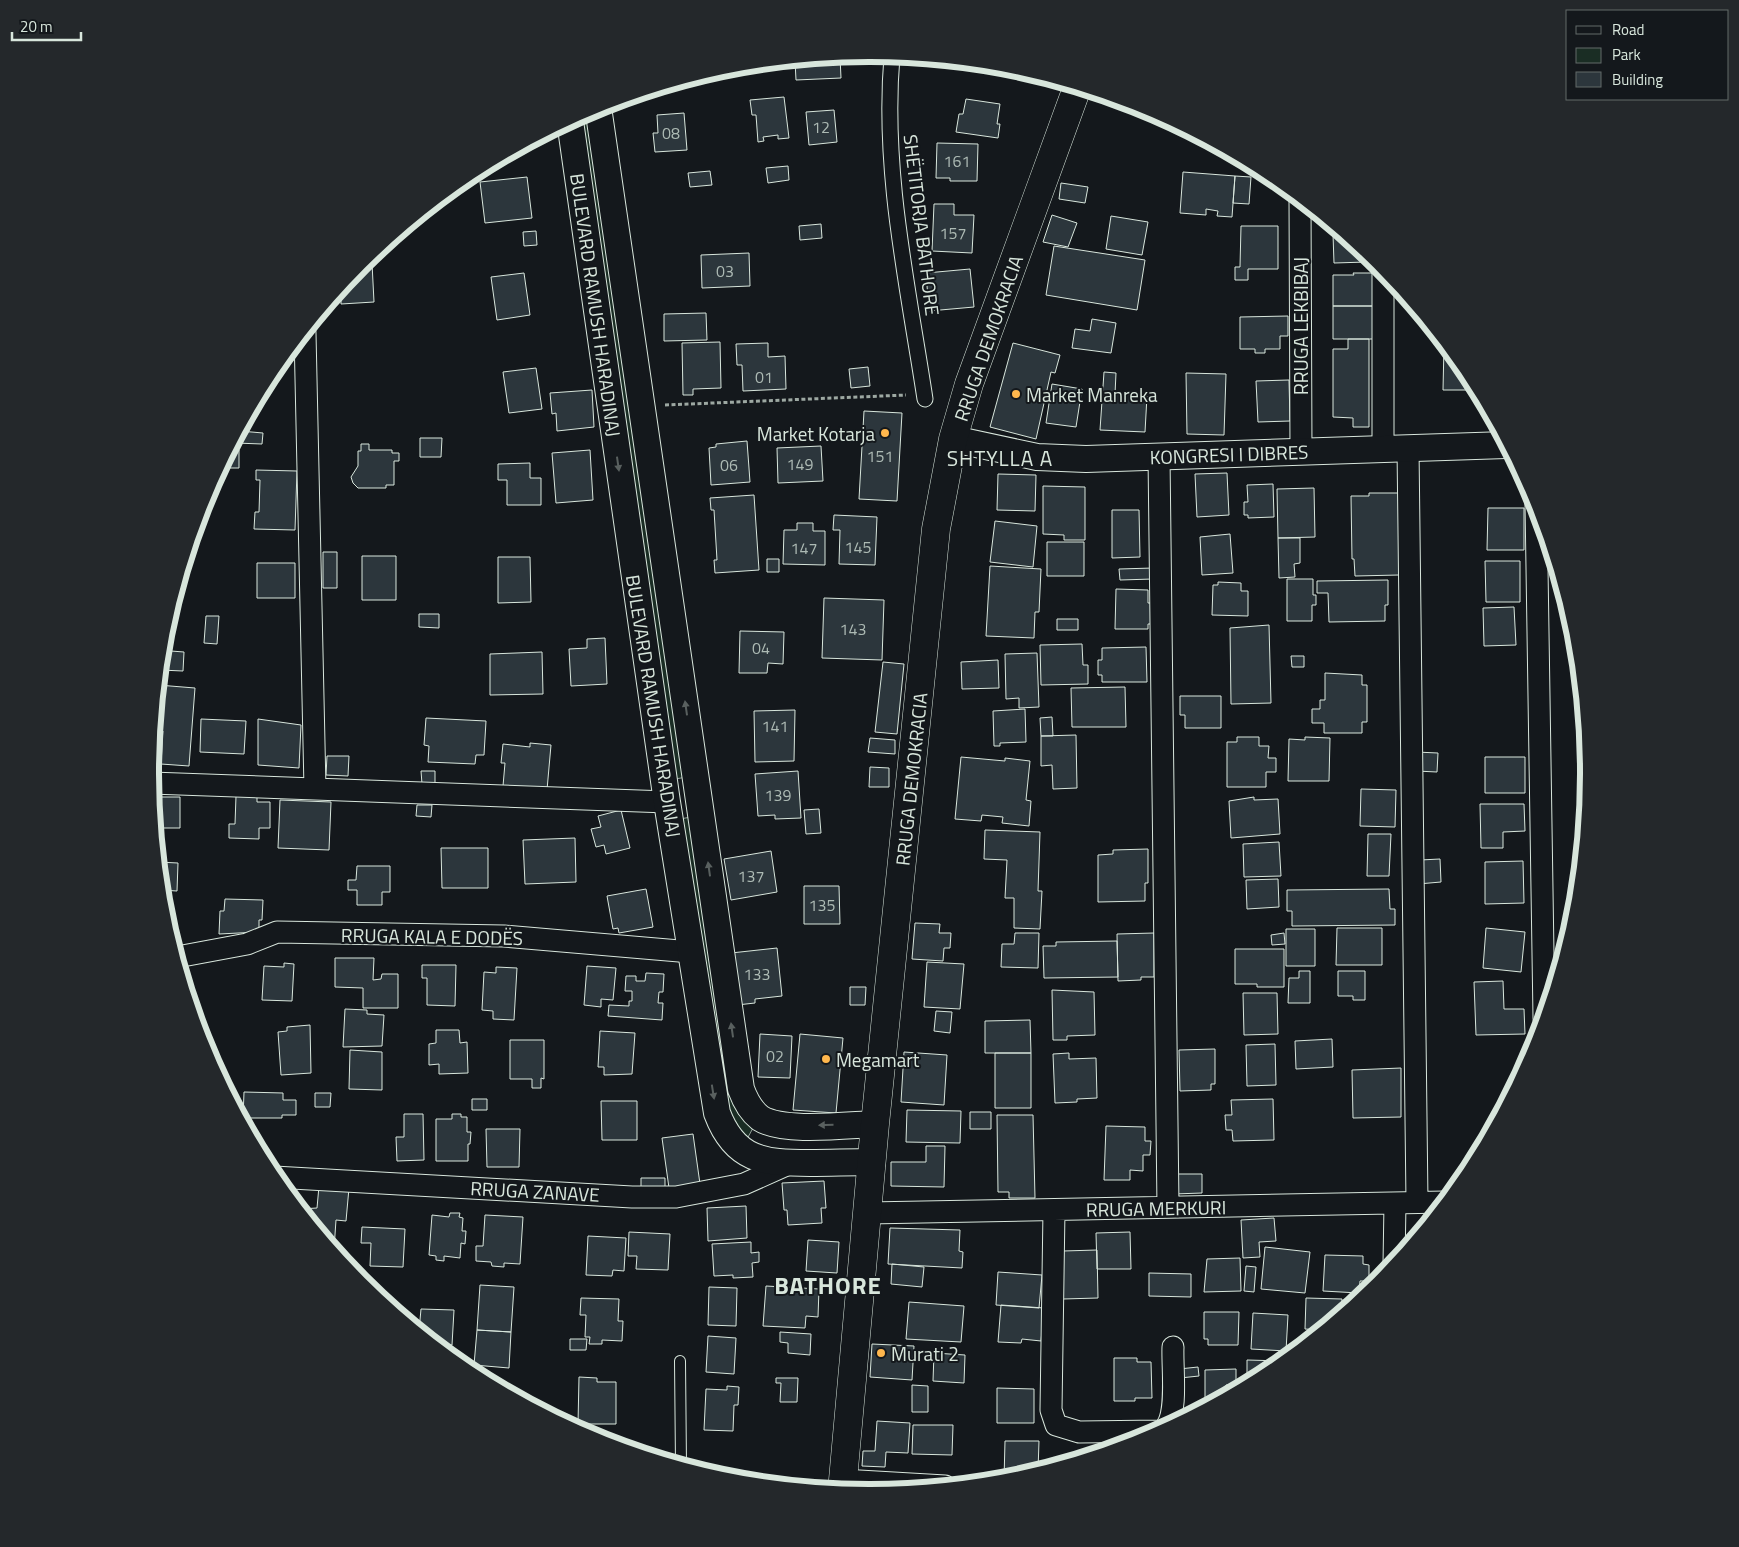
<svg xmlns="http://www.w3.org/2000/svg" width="1739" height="1547" viewBox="0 0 1739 1547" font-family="'Titillium Web',sans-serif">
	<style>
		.green { fill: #1a2d24; stroke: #939e99 }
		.building { fill: #2c363c; stroke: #d8e6dc }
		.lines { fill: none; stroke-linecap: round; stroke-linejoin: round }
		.service-casing { stroke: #d8e6dc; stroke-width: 12 }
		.pedestrian-casing { stroke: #d8e6dc; stroke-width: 17 }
		.minor-casing { stroke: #d8e6dc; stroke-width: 23 }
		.tertiary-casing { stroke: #d8e6dc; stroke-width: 28 }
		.secondary-casing { stroke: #d8e6dc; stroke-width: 29 }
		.path { stroke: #9da8a2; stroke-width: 3; stroke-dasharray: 4 2.5; stroke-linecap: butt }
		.service { stroke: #14181c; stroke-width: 10 }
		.pedestrian { stroke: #14181c; stroke-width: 15 }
		.minor { stroke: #14181c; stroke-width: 21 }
		.tertiary { stroke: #14181c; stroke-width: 26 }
		.secondary { stroke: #14181c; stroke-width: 28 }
		.oneway { fill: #59605f }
		.poi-dot { fill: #ffb74d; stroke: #14181c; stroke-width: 2 }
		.labels { text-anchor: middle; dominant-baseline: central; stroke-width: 4; stroke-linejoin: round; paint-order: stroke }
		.number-label { font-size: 16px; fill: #adbab4 }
		.street-label { font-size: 19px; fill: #d8e6dc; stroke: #14181c }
		.poi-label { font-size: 19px; fill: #d8e6dc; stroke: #14181c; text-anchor: start }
		.quarter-label { font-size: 21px; letter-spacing: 1px; fill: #d8e6dc; stroke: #14181c }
		.district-label { font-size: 24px; font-weight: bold; letter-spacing: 1px; fill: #d8e6dc; stroke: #14181c }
		.rim { fill: none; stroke: #d8e6dc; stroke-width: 6 }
	</style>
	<rect width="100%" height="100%" fill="#14181c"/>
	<path class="green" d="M588 112 687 777 675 779 577 117Z
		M691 817 732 1098 739 1115 753 1128 747 1139 731 1122 680 819Z"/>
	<path class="building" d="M840 57 841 78 796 80 795 61Z
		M784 97 789 138 778 139V135L763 137 764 141 758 142 756 115H752L750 100Z
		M966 99 1000 104 997 124H1000L998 138 956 132 959 114H963Z
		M834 110 837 142 809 145 806 112Z
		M684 113 687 150 655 152 653 133H658L657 115Z
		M937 143 978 144 977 181H950V178H936Z
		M788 166 789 180 768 183 766 168Z
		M710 171 712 185 690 187 688 173Z
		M1183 172 1235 176 1232 217 1217 216 1218 211 1206 209V215L1180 213Z
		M1235 176 1251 177 1249 204 1233 203Z
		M527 177 532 218 485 223 480 182Z
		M1061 183 1088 187 1085 203 1059 199Z
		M934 204H954V215H974L972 253 932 251Z
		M1052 215 1077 223 1068 247 1043 242Z
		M1111 216 1148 222 1142 255 1106 249Z
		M821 224 822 238 800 240 799 226Z
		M1241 226H1278V269H1248V280H1235V267H1240Z
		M536 231 537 245 524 246 523 232Z
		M1341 233 1367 255V262L1334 263 1333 234Z
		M1054 246 1145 260 1137 310 1046 295Z
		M749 253 750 286 702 288 701 255Z
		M372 263 374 302 341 304V299L332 300 361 264Z
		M970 269 974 307 929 311 926 273Z
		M524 273 530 315 497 320 491 277Z
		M1353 273H1374V306H1333V275H1354Z
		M1333 306H1374V339H1333Z
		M706 313 707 340 664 341V314Z
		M1288 316V336H1280V349H1265V353H1255V349H1240V317Z
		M1092 319 1116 323 1111 353 1072 348 1075 329 1090 331Z
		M1348 339H1369V427H1353V418L1333 417V349H1348Z
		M720 342 721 388 693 389V395H683L682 343Z
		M768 343V357L785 356 786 389 743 391 742 365H737L736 344Z
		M1013 343 1060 355 1055 373 1051 372 1036 439 990 427Z
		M1444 345 1468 374 1477 390H1443Z
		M868 367 870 386 851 388 849 369Z
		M536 368 542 409 509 413 503 372Z
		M1104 372 1116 373 1115 394 1147 396 1145 432 1100 430Z
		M1186 373 1226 374 1224 435 1187 434Z
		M1289 380 1290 421 1258 422 1256 381Z
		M1052 384 1082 389 1076 427 1046 423Z
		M592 390 594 427 557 431 556 413 552 414 550 393Z
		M864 411 902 413 897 501 859 499Z
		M240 431 263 433 262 444 235 443Z
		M420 438H442L441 457H420Z
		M747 441 750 482 711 485 709 448 716 447V444Z
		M361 444H369V450H392V453H399V461H394V485H386V488H358L353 483 351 477 358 466V451H361Z
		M821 446 823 481 778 483 777 448Z
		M230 450H239V468H222Z
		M590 450 593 500 556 503 552 453Z
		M530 463V478H541V505H507V480H498V464Z
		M256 470 297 471 295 530 254 529 255 512H259L260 480H256Z
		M1227 473 1229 515 1197 517 1195 474Z
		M998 474 1036 475 1035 511 997 510Z
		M1273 484 1274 517 1248 518V515H1244V502H1248L1247 485Z
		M1043 486 1085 487V540H1064V535L1043 534Z
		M1314 488 1315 537 1278 538 1277 489Z
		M1369 493H1399V575L1355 576 1354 559H1352L1351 496H1369Z
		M754 495 759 570 715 573 714 560H717L714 510H711L710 498Z
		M1488 508H1524V550H1487Z
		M1112 510H1139L1140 557 1112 558Z
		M834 515 877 517 875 565 839 564 840 530H833Z
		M995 521 1037 526 1033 567 990 562Z
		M797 523H813V531H825V565L783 564 784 530H797Z
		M1230 534 1233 573 1202 575 1200 537Z
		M1278 538H1300V563L1294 564 1295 577 1279 578Z
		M1047 542H1084V576H1047Z
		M323 552H337V588H323Z
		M362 556H396V600H362Z
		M498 557H530L531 602 498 603Z
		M767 559H779V572H767Z
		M1485 561H1520V602H1486Z
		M257 563H295V598H257Z
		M990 566 1041 569 1039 612H1035L1034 638 986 636Z
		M1153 568V579L1120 580 1119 569Z
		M1287 579H1313V595H1316V605H1312V621H1287Z
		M1388 580V605H1385V621L1329 622 1328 593H1317V581Z
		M1218 582 1241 583V591H1248V616L1212 615 1213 585H1218Z
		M1116 589 1148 590V603H1153L1152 624H1148V629H1115Z
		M824 598 884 600 882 660 822 658Z
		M1514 607 1516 645 1484 646 1483 608Z
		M419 614H439V628L419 627Z
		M206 616H219L217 644 204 643Z
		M1057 619H1078V630H1057Z
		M1269 625 1271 703 1231 704 1230 628Z
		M740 631 784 632 783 664 768 663 767 673H739Z
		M605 638 607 684 571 686 569 649 587 648V639Z
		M1082 644 1083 665H1088V684L1041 685 1040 645Z
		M162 647 171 648V651L184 652 183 671 160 670Z
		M1146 647 1147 682H1102V675H1098V660H1102V648Z
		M542 652 543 694 490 695V654Z
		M1037 653 1039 707 1019 708V698L1006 699 1005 654Z
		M1291 656H1304V667H1292Z
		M998 660 999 688 962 689 961 662Z
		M883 662 904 664 897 734 875 732Z
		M1325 673 1362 675V685H1367V722H1362V733H1324V723H1312V709H1320V700H1325Z
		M158 685 195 688 189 766 161 764 163 731H154Z
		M1125 687 1126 727H1072L1071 688Z
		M1180 696H1221V728H1185V715H1180Z
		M1025 709 1026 742 1000 743V746H994L993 711Z
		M795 710 794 761 755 762 754 711Z
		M1052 717 1053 736H1041L1040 718Z
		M426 718 486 721 484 755H476L475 764 428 762 429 746 424 745Z
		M201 719 246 721 244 754 200 752Z
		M258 719 301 725 299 768 258 765Z
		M1076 735 1077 788 1053 789 1052 765 1041 766V736Z
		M1237 737H1259V746H1269L1268 758H1276V772H1266V787H1227V742H1237Z
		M1305 737 1330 738 1329 781H1288L1289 739 1305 740Z
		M870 738 895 740V754L868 752Z
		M530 743 551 745 547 790 503 786 505 763H501L503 744 530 747Z
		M1416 752 1438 753 1437 772 1416 771Z
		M327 756H349L348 776 326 775Z
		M961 757 1005 761V758L1030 761 1026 800 1031 801 1029 826 1002 823 1003 817 982 815 981 821 955 819Z
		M1485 757H1525V793H1485Z
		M870 767 889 768V787H869Z
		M421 771H435V784H422Z
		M798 771 801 818 775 819V815L758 816 755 774Z
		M1361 789 1396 790 1395 827 1360 826Z
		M236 796 257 797V802H270V828H259V839L229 838V824H235Z
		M152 797H180V828H155Z
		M1254 797V800L1278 799 1280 834 1231 838 1229 801Z
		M280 800 331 802 329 850 278 848Z
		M1480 804H1524L1525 831 1503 832V848H1481Z
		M417 805H432L431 817 416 816Z
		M819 809 821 833 806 834 804 810Z
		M621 810 630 848 606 854 604 845 596 847 591 829 601 827 598 816Z
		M985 830 1040 832 1038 891H1042L1040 929 1014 928V898H1005L1007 860 984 859Z
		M1368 834H1391L1389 876H1367Z
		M575 838 576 882 525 884 523 840Z
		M1279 842 1281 876 1244 877 1243 844Z
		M441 848H488V888H442Z
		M1148 849V883H1145V901L1098 902V855L1113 854V850Z
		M771 851 777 892 731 900 724 859Z
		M1440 859 1441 882 1418 884 1420 860Z
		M1523 861 1524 903 1485 904V862Z
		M158 862 178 863 177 891 161 890Z
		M357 866H390V892H382V905H357V890H348V880H356Z
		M1278 879 1279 907 1247 909 1246 880Z
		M804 886H839L840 924H804Z
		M646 889 653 927 619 933 618 928 613 929 607 896Z
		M1389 889 1390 909H1395V925L1292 926V911H1287V890Z
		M225 899 263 900 262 920H259V932L219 934 220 911H224Z
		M915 923 940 924 939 933H951L950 948H944L943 961 912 959Z
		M1337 928H1382V965H1336Z
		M1486 928 1525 932 1521 972 1483 968Z
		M1286 929H1315V966H1286Z
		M1015 933H1039L1038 968 1001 967 1002 944H1014Z
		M1154 933V977H1141V980L1118 981 1117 934Z
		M1284 933 1285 944 1272 945 1271 935Z
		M1117 941 1118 977 1044 978 1043 946H1056V942Z
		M777 948 782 996 755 999V1003L737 1005 731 953Z
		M1235 949H1284V987H1257V984H1235Z
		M335 958H374L373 980 381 979 382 974H398V1008H363V988L335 987Z
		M927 962 964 964 960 1009 924 1007Z
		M284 963 294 964 292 1001 262 1000 264 966 284 967Z
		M422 965H456L455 1006 427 1005V978H422Z
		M587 966 616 968 613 1000 601 999V1007L584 1005Z
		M496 967 517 968 514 1020 493 1019V1011L482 1010 484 972 496 973Z
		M1299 971H1310V1003H1288L1289 978H1299Z
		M1338 971H1365V1000H1353V996H1338Z
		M646 973 664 974 663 992H659L658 1003H663L662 1020 608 1016 609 1005 629 1006V1001H632V991H625L626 976H636V981H645Z
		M1503 981 1504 1009H1524L1525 1034 1476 1035 1474 982Z
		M850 987H866L865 1005H850Z
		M1052 990 1094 992 1095 1035 1067 1036V1040H1053Z
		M1243 993H1277L1278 1034 1244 1035Z
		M345 1009 367 1010V1014L384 1015 382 1046 343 1047Z
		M936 1011 952 1012 950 1033 934 1031Z
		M1030 1020 1031 1053H985V1021Z
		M310 1025 311 1073 281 1075 278 1032 287 1031V1027Z
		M436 1030H459L460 1043 467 1042 468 1073 439 1074V1064L429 1065V1044L436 1043Z
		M600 1031 635 1033 632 1074 604 1075V1067H598Z
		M760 1034 792 1036 790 1078 758 1077Z
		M800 1034 843 1038 836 1113 793 1110Z
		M1332 1039 1333 1067 1296 1069 1295 1041Z
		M510 1040H544V1079L541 1078V1088H532V1079H510Z
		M1275 1044 1276 1085 1247 1086 1246 1045Z
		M1215 1049V1084H1211V1090L1180 1091 1179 1050Z
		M350 1050 382 1052V1090L349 1089Z
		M904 1052 947 1055 944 1105 901 1102Z
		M995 1053H1031V1108H995Z
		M1069 1053V1059L1096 1058 1097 1098 1077 1099V1102L1055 1103 1053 1054Z
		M1401 1068V1117L1353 1118 1352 1070Z
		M244 1092 283 1093V1100H296V1115H282V1118H243Z
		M315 1093H331L330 1107H315Z
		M472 1099H487V1110H472Z
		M1273 1099 1274 1140 1233 1141 1232 1130H1226L1225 1115H1232L1231 1100Z
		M601 1101H637V1140H602Z
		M907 1110 961 1111 960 1143 906 1142Z
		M970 1112H991V1129H970Z
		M404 1114H423L424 1160 397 1161 396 1137H404Z
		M452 1114H461V1117H467V1132H471L470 1144H468V1161H436V1119H452Z
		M997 1115H1033L1035 1198H1009V1192H998Z
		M1106 1126 1145 1127V1141H1151L1150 1155H1143V1171L1130 1170V1180H1104Z
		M486 1129H520L519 1167H487Z
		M693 1134 700 1184 669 1188 662 1138Z
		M926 1146H945L944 1187 891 1186V1162H926Z
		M1173 1174H1202V1193L1174 1194Z
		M641 1178H665V1190H641Z
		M824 1181 826 1208H821L822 1223 788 1225 787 1210H784L782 1183Z
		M319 1186 349 1188 346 1221 336 1220 334 1249 300 1209 317 1208Z
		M746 1206 747 1238 708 1241 707 1208Z
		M450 1213H460L459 1217 463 1218 462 1231H466L465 1244 461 1243 460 1258 444 1256V1261L436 1260V1256L429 1255 432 1215 449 1217Z
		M485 1215 523 1217 520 1264 504 1263V1267L492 1266 491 1262 476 1261V1246H483Z
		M1274 1218 1276 1241 1259 1242 1260 1257 1243 1258 1241 1220Z
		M362 1227 405 1229 403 1267 370 1266 371 1243H361Z
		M890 1228 960 1230 959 1251 963 1252 962 1268 888 1264Z
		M629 1232 670 1234 668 1270 636 1269 637 1256H628Z
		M1130 1232 1131 1269H1097L1096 1233Z
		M588 1236 626 1238 624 1271 613 1270 612 1276 586 1275Z
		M808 1240 839 1242 837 1273 806 1271Z
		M751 1242V1253L759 1252V1262L752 1263 753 1277 733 1278V1275L714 1276 712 1244Z
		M1265 1247 1310 1252 1305 1293 1261 1289Z
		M1097 1250 1098 1298 1063 1299V1251Z
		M1325 1255 1363 1256V1264L1369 1265V1281H1360L1359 1293 1323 1291Z
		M1240 1258 1241 1291 1204 1292 1207 1259Z
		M892 1264 924 1267 922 1287 891 1284Z
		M1246 1266 1256 1267 1254 1292 1244 1291Z
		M998 1272 1042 1275 1039 1308 996 1305Z
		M1149 1273 1191 1274V1297L1149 1296Z
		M480 1285 514 1287 511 1332 477 1330Z
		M766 1286 819 1289 818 1317 806 1316 805 1328 763 1326Z
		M709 1287 737 1288 736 1326 708 1325Z
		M581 1298 619 1299 618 1321H623L622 1341 602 1340V1344H589L590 1337H585L586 1315H580Z
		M1306 1298 1342 1299 1341 1313 1321 1330 1305 1329Z
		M909 1302 964 1306 961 1342 906 1339Z
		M1001 1305 1044 1308 1041 1341 1022 1339 1021 1343 998 1342Z
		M421 1309 454 1310 452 1345 436 1344 419 1331Z
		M1204 1312H1239L1238 1345H1208V1339H1204Z
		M1253 1313 1288 1315 1286 1351 1251 1349Z
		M477 1330 511 1332 509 1368 474 1365Z
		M780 1332 811 1334 810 1355 788 1353V1343L780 1342Z
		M708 1336 736 1338 734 1374 706 1372Z
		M570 1339H587L586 1350H570Z
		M872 1344 914 1346 912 1380 870 1377Z
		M934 1353 965 1355 964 1383 933 1381Z
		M1114 1358H1137V1362H1151L1152 1398H1135V1401H1114Z
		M1247 1360 1283 1361 1269 1372 1247 1384Z
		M1198 1367 1199 1376 1180 1378 1179 1369Z
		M1236 1369V1385H1226V1395L1222 1397 1205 1398V1370Z
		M579 1377 597 1378V1382H616V1424H578Z
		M776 1378H798L797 1402H780L781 1383H776Z
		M912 1385 928 1386V1412H912Z
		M727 1386 739 1387 738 1405H734L733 1431 704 1430 706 1389 727 1390Z
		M997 1388 1034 1389V1423H997Z
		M877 1421 910 1423 908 1453 886 1452 885 1467 862 1466 863 1451H875Z
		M913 1425H953L952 1455 912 1454Z
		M1005 1441H1039L1038 1471 1004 1480Z"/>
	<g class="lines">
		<defs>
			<path id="service" d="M680 1361 681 1465"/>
			<path id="pedestrian" d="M892 56C882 171 908 286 925 399"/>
			<path id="minor" d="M1300 200 1301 451
				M1383 270V449
				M305 333 315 789
				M1408 448 1417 1202
				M1159 456 1168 1207
				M1536 504 1544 1018
				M151 783 667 802
				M177 957 247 944 277 932 504 936 691 952
				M274 1177 632 1197H676L744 1184 791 1163
				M1054 1210 1051 1410 1056 1425 1079 1432 1160 1431
				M868 1213 1445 1202
				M1394 1264 1395 1203
				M1166 1427C1178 1412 1172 1367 1173 1347
				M842 1480 945 1486"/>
			<path id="tertiary" d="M598 107 741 1089C745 1100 751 1111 760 1118 783 1133 847 1125 875 1124
				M570 121 667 802 717 1113C735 1161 764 1163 810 1163 830 1163 851 1162 872 1162
				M953 439 1037 457 1086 459 1506 445"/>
			<path id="secondary" d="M842 1491 875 1124 936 529 953 439 969 384 1077 88"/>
		</defs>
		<use href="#service" class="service-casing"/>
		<use href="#pedestrian" class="pedestrian-casing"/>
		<use href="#minor" class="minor-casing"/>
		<use href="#tertiary" class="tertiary-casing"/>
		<use href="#secondary" class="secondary-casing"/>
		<path class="path" d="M665 405 906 395"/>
		<use href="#service" class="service"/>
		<use href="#pedestrian" class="pedestrian"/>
		<use href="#minor" class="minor"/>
		<use href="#tertiary" class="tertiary"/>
		<use href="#secondary" class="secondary"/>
	</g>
	<defs><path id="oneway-solid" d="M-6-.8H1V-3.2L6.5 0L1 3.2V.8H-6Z" transform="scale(1.25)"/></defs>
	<g class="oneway">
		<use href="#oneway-solid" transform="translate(618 464) rotate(82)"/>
		<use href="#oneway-solid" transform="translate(686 708) rotate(-98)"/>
		<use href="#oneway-solid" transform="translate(709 869) rotate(-98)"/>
		<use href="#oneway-solid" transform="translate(732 1030) rotate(-98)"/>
		<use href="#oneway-solid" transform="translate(713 1092) rotate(81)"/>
		<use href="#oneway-solid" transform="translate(826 1125) rotate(179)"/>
	</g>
	<g class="poi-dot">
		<circle cx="1016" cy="394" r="5"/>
		<circle cx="885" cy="433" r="5"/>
		<circle cx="826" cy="1059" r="5"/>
		<circle cx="881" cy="1353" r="5"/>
	</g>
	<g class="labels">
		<g class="number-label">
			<text x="821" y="127">12</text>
			<text x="671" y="133">08</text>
			<text x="957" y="161">161</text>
			<text x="953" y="233">157</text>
			<text x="725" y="271">03</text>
			<text x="764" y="377">01</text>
			<text x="880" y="456">151</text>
			<text x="800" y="464">149</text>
			<text x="729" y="465">06</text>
			<text x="858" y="547">145</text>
			<text x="804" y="548">147</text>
			<text x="853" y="629">143</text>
			<text x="761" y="648">04</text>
			<text x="775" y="726">141</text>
			<text x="778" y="795">139</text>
			<text x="751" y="876">137</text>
			<text x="822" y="905">135</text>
			<text x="757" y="974">133</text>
			<text x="775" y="1056">02</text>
		</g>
		<g class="street-label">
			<text transform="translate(922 225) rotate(83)">SHËTITORJA BATHORE</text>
			<text transform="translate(596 305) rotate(82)">BULEVARD RAMUSH HARADINAJ</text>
			<text transform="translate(1300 326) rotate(-90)">RRUGA LEKBIBAJ</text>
			<text transform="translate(988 338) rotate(-71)">RRUGA DEMOKRACIA</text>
			<text transform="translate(1229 454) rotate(-2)">KONGRESI I DIBRES</text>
			<text transform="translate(654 706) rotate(81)">BULEVARD RAMUSH HARADINAJ</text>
			<text transform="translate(911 779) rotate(-84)">RRUGA DEMOKRACIA</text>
			<text transform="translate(432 936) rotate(1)">RRUGA KALA E DODËS</text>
			<text transform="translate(535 1191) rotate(3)">RRUGA ZANAVE</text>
			<text transform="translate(1156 1208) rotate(-1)">RRUGA MERKURI</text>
		</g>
		<g class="poi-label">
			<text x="1026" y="394">Market Manreka</text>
			<text x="875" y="433" text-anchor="end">Market Kotarja</text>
			<text x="836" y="1059">Megamart</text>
			<text x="891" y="1353">Murati 2</text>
		</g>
		<g class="quarter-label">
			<text x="1000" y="458">SHTYLLA A</text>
		</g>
		<g class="district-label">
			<text x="828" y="1285">BATHORE</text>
		</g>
	</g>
	<path d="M0 0H1739V1547H0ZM869 62H870A710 710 0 0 1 1580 772V774A710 710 0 0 1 870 1484H869A710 710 0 0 1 159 774V772A710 710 0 0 1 869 62Z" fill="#24282b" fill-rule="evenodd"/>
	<path class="rim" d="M869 62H870A710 710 0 0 1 1580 772V774A710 710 0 0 1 870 1484H869A710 710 0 0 1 159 774V772A710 710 0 0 1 869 62Z"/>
	<rect x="1566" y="10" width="162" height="90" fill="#14181c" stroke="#626a69"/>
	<rect x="1576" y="26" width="25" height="8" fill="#14181c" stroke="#626a69"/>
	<text x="1612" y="35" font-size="15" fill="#d8e6dc">Road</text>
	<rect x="1576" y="48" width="25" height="15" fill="#1a2d24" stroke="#626a69"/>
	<text x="1612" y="60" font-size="15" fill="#d8e6dc">Park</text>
	<rect x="1576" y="72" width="25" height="15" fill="#2c363c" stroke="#626a69"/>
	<text x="1612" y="85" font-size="15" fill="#d8e6dc">Building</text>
	<path d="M12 32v8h69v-8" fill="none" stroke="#d8e6dc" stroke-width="2.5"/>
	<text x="20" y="32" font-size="15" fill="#d8e6dc" stroke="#14181c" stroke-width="4" paint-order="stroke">20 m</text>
</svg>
